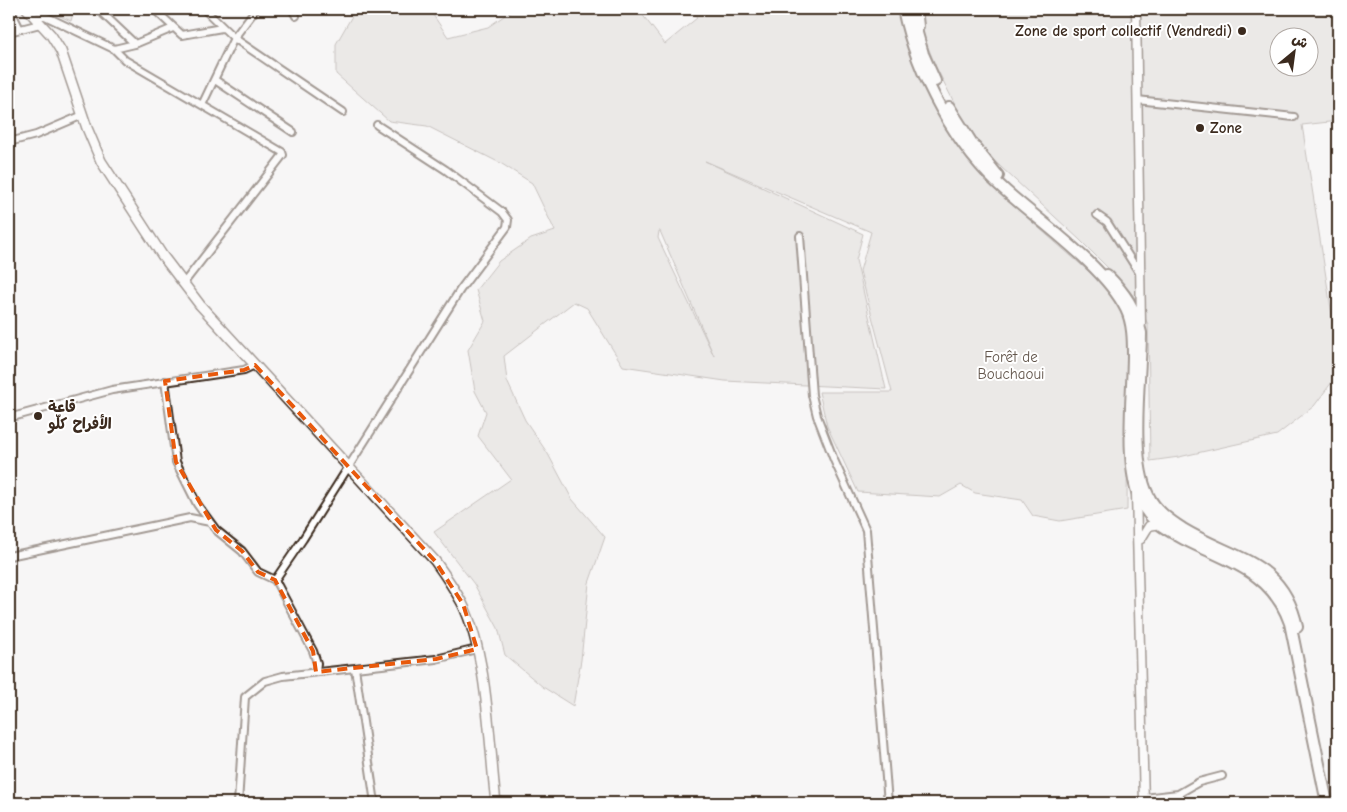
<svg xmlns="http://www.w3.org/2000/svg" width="1347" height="812" viewBox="0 0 1347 812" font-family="'Comic Neue','Playpen Sans Arabic',sans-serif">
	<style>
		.green { fill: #dbd9d6; stroke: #8b827a; fill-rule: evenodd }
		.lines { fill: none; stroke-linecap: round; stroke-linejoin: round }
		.minor-casing { stroke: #3b2a1e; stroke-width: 10 }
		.tertiary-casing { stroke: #3b2a1e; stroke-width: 11 }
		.secondary-casing { stroke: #3b2a1e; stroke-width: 12 }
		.primary-casing { stroke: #3b2a1e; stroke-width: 14 }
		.trunk-casing { stroke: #3b2a1e; stroke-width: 14 }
		.minor { stroke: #fff; stroke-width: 6 }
		.tertiary { stroke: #fff; stroke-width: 8 }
		.secondary { stroke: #fff; stroke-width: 9 }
		.primary { stroke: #fff; stroke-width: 10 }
		.trunk { stroke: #fff; stroke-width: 10 }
		.marked { fill: none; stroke: #e8590c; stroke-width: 4; stroke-dasharray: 10 6; stroke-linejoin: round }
		.poi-dot { fill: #3b2a1e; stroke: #fff; stroke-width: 2 }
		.labels { text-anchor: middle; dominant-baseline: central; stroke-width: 4; stroke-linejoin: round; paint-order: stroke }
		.poi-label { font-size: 15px; font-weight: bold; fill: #3b2a1e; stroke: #fff; text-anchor: start }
		.park-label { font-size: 15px; fill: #63564c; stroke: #fff }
	</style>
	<rect width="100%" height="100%" fill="#f7f6f6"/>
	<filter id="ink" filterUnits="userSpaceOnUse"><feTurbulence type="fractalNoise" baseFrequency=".02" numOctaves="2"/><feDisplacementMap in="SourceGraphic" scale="10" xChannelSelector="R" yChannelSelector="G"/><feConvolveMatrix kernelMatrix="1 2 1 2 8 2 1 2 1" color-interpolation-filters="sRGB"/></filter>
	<g filter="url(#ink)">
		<path class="green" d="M44 9H74L71 21Z
			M356 9H429L448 37 488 27 514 9H638L665 44 697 18 693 9H897L920 79 959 146 985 181 1110 290 1123 307 1128 329 1127 510 1060 521 1033 516 1022 500 975 493 961 485 940 497 858 492 827 426 819 392H892L860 271 871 232 705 161 863 234 856 260 886 389 725 381 623 366 587 308 574 302 504 356 507 381 525 420 548 454 572 499 605 537 589 583 581 660 573 706 543 687 505 655 498 628 474 584 434 532 511 479 478 436 486 412 475 391 468 350 485 321 476 290 499 261 531 239 555 231 532 183 502 164 427 126 389 121 336 74V44ZM659 231H660L714 356 658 238Z
			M921 9H1338V121L1302 125 1338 353V374L1314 406 1277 435 1179 457 1150 461 1148 324 1133 295 1115 275 1080 240 989 156 961 116 936 67 923 35ZM1280 38H1310V68H1280Z"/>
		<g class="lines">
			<defs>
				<path id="minor" d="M98 9 135 44
					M154 9 182 35 222 28
					M204 9 234 38 343 112
					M292 9 296 16
					M33 16H45L114 49 135 44 173 28
					M9 22 20 29 10 9
					M9 32 40 24
					M114 49 125 60 282 152 283 155 183 284
					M215 80 293 132
					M1137 100 1294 117
					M202 105 234 38 256 9
					M9 142 36 135 83 115
					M1097 215 1107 222 1140 274
					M800 236 812 395 817 416 834 460 866 530 888 803
					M165 381 176 462 197 504 216 530 242 551 258 572 275 580 303 539 460 290 507 227 508 220 502 212 446 170 377 125
					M9 415 16 416 112 390 244 370 255 365
					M9 556 190 518 210 522
					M275 580 313 651 317 663 316 672
					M1178 794 1183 803
					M1144 798 1178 794 1199 782 1222 776
					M238 803 245 697 265 681 283 676 355 668
					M375 803 355 668 436 659 477 649"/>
				<path id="tertiary" d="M1136 9 1141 324
					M1136 493 1144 803
					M1141 539 1149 526 1160 524"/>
				<path id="secondary" d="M27 9 51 35 61 51 87 128 101 161 162 255 200 305 435 561C445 575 454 588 462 603 488 654 489 745 496 803"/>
				<path id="primary" d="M916 9 918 26"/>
				<path id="trunk" d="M903 9C917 75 956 148 1007 192 1043 224 1105 267 1126 309 1133 323 1133 340 1133 355 1133 396 1122 476 1145 509 1154 523 1169 531 1184 539 1229 562 1272 571 1290 623L1327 803
					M910 9 923 54 935 81
					M949 107 973 145 998 176
					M1107 275C1125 293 1135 308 1141 333 1141 376 1129 457 1148 495 1155 510 1169 520 1183 529 1234 560 1283 560 1297 627"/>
			</defs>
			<use href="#minor" class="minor-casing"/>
			<use href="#tertiary" class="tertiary-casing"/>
			<use href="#secondary" class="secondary-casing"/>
			<use href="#primary" class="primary-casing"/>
			<use href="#trunk" class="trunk-casing"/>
			<use href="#minor" class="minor"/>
			<use href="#tertiary" class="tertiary"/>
			<use href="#secondary" class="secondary"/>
			<use href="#primary" class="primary"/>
			<use href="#trunk" class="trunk"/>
		</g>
	</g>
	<path d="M0 0H1347V812H0ZM255 365 435 561 463 604 477 649 436 659 316 672 313 651 275 580 258 572 242 551 216 530 176 462 165 381 244 370Z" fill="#f7f6f6" fill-opacity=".55" fill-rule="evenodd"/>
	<path class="marked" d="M255 365 435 561 463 604 477 649 436 659 316 672 313 651 275 580 258 572 242 551 216 530 176 462 165 381 244 370Z"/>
	<g class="poi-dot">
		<circle cx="1242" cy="31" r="5"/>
		<circle cx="1200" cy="128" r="5"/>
		<circle cx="38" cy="416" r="5"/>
	</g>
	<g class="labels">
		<g class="poi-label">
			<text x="1232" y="31" text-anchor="end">Zone de sport collectif (Vendredi)</text>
			<text x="1210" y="128">Zone</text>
			<text x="48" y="407">قاعة<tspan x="48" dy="17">الأفراح كلّو</tspan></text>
		</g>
		<g class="park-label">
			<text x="1011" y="357">Forêt de<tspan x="1011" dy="17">Bouchaoui</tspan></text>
		</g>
	</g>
	<rect width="1347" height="812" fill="none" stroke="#fff" stroke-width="30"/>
	<rect x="15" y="15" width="1317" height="782" fill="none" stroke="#3b2a1e" stroke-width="2" filter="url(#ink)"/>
	<g transform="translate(1294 52) rotate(29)"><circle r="24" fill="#ffffff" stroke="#b1aaa5"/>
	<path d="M0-4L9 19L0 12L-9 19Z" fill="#3b2a1e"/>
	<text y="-8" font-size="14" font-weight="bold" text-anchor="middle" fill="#3b2a1e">ش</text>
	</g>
</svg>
